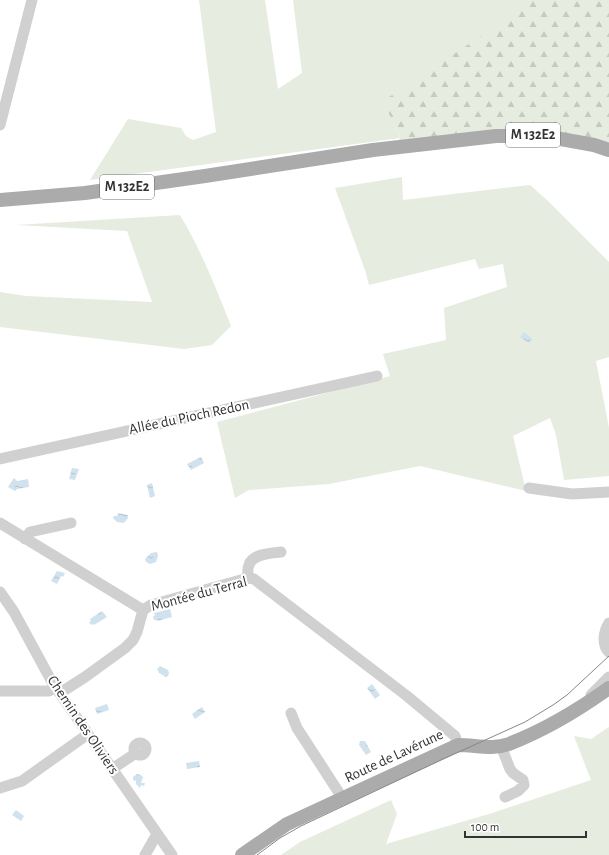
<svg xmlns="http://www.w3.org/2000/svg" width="609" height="855" viewBox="0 0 609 855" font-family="'Alegreya Sans',sans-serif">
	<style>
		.grass { fill: #e6ecdf }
		.forest { fill: url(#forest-firs) }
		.water { fill: url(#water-ripples) }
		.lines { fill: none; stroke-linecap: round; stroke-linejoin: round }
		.minor { stroke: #d0d0d0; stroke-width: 11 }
		.major { stroke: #ababab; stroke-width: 14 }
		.tram { stroke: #888; stroke-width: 1 }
		.labels { text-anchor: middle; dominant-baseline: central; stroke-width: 4; stroke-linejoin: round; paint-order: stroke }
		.shield { fill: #fff; stroke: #707070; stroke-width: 1 }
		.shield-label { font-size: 14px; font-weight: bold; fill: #333 }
		.street-label { font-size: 15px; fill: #333; stroke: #fff }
	</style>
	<defs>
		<pattern id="forest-firs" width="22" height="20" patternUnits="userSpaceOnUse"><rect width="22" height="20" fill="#e6ecdf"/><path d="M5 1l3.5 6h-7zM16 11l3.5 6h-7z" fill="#c6cbc0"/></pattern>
		<pattern id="water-ripples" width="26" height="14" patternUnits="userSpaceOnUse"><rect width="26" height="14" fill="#cfe2ee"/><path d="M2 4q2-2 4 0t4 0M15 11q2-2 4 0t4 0" fill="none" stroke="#b2c2cd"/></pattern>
	</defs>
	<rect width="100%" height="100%" fill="#fff"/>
	<path class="grass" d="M199 0H265L278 89 302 73 293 0H512L518 12 384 101 400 138 90 180 128 119 181 128 186 136 193 140 216 132Z
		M402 177 403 200 530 185 548 201 609 262V357L596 361 609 428V476L564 480 556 435 550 418 513 436 526 491 420 466 329 484 249 490 235 498 217 422 390 376 383 354 446 340 444 308 507 287 503 264 479 269 475 259 369 285 365 270 335 188Z
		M180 215C201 250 216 288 231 326L212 345 184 349 0 327V292L26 296 152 302 127 231 16 225Z
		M609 727V855H281L300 842 391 800 397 814 386 844 489 814 591 780 574 736 591 739Z"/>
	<path class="forest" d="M512 0H609V150L544 136 397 147 400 137 383 101 517 12Z"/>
	<path class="water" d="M524 332 533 339 529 343 520 337Z
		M201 457 204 463 191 470 187 464Z
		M72 468 79 469 75 480 69 479Z
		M14 478 17 481 28 479 29 487 17 489 15 491 8 487Z
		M152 483 155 496 150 498 147 485Z
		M118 513 128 515V518L124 523 117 522 113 518 114 516H117Z
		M157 552 158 556 156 562 150 564 146 562 145 559 151 553Z
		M57 571 65 573 63 577 61 576 57 584 51 581Z
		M170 609 172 617 157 621 156 620H154L153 616H155L154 613Z
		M102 611 107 617 94 625 93 624 91 625 89 622 91 621 90 619Z
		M160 666 168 670 169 673 168 676 166 677 159 673 157 669Z
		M372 684 380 695 375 699 367 688Z
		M107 704 109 710 97 714 95 708Z
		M202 707 205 712 195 719 192 714Z
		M360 741H365L371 752 366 755 359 745Z
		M199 761 200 767 187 769 186 763Z
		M137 774 141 775 143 777 141 783H145L144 786 141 785 140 788 136 784V781L133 780V777Z
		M16 810 24 816 21 821 12 815Z"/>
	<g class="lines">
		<path class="minor" d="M0 125 32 0
			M0 459 377 376
			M529 488 572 494 609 492
			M0 523 143 610
			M25 539 30 532 71 523
			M248 578C248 574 247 569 249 565 252 554 271 553 281 552
			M0 592 14 612 52 682 172 855
			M143 610 151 605 248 578 254 579 407 696 455 736 458 745
			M609 623C604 631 601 644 609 652
			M0 691H49L56 687
			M60 693 85 677 125 648 133 640 137 632 143 610
			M591 695 609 677
			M291 713 297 728 343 799
			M134 749a6 6 0 1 1 12 0a6 6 0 1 1-12 0Z
			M501 746 510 769 513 773 523 780 524 785 518 791 505 797
			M112 769 136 753
			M0 788 22 781 88 734
			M145 855 157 834"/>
		<path class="major" d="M0 200 85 193 205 176 373 150 496 136H544L594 145 609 150
			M242 855 287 824 458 745C476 745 492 750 509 744 545 730 577 711 609 688"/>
		<path class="tram" d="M257 855 280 838 301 826 441 760 525 722 553 705 567 695 609 656"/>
	</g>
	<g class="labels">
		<g class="shield">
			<rect x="506" y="123" width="54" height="24" rx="3"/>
			<rect x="100" y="175" width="54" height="24" rx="3"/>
		</g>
		<g class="shield-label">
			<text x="533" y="135">M 132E2</text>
			<text x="127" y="187">M 132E2</text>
		</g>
		<g class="street-label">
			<text transform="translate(189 417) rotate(-12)">Allée du Pioch Redon</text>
			<text transform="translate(199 594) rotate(-15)">Montée du Terral</text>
			<text transform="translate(83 725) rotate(56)">Chemin des Oliviers</text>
			<text transform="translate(394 756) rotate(-25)">Route de Lavérune</text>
		</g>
	</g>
	<path d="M465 831v6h121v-6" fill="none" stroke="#333333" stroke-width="2"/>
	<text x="471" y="831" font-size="12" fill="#333333" stroke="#ffffff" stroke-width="3" paint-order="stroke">100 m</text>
</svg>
